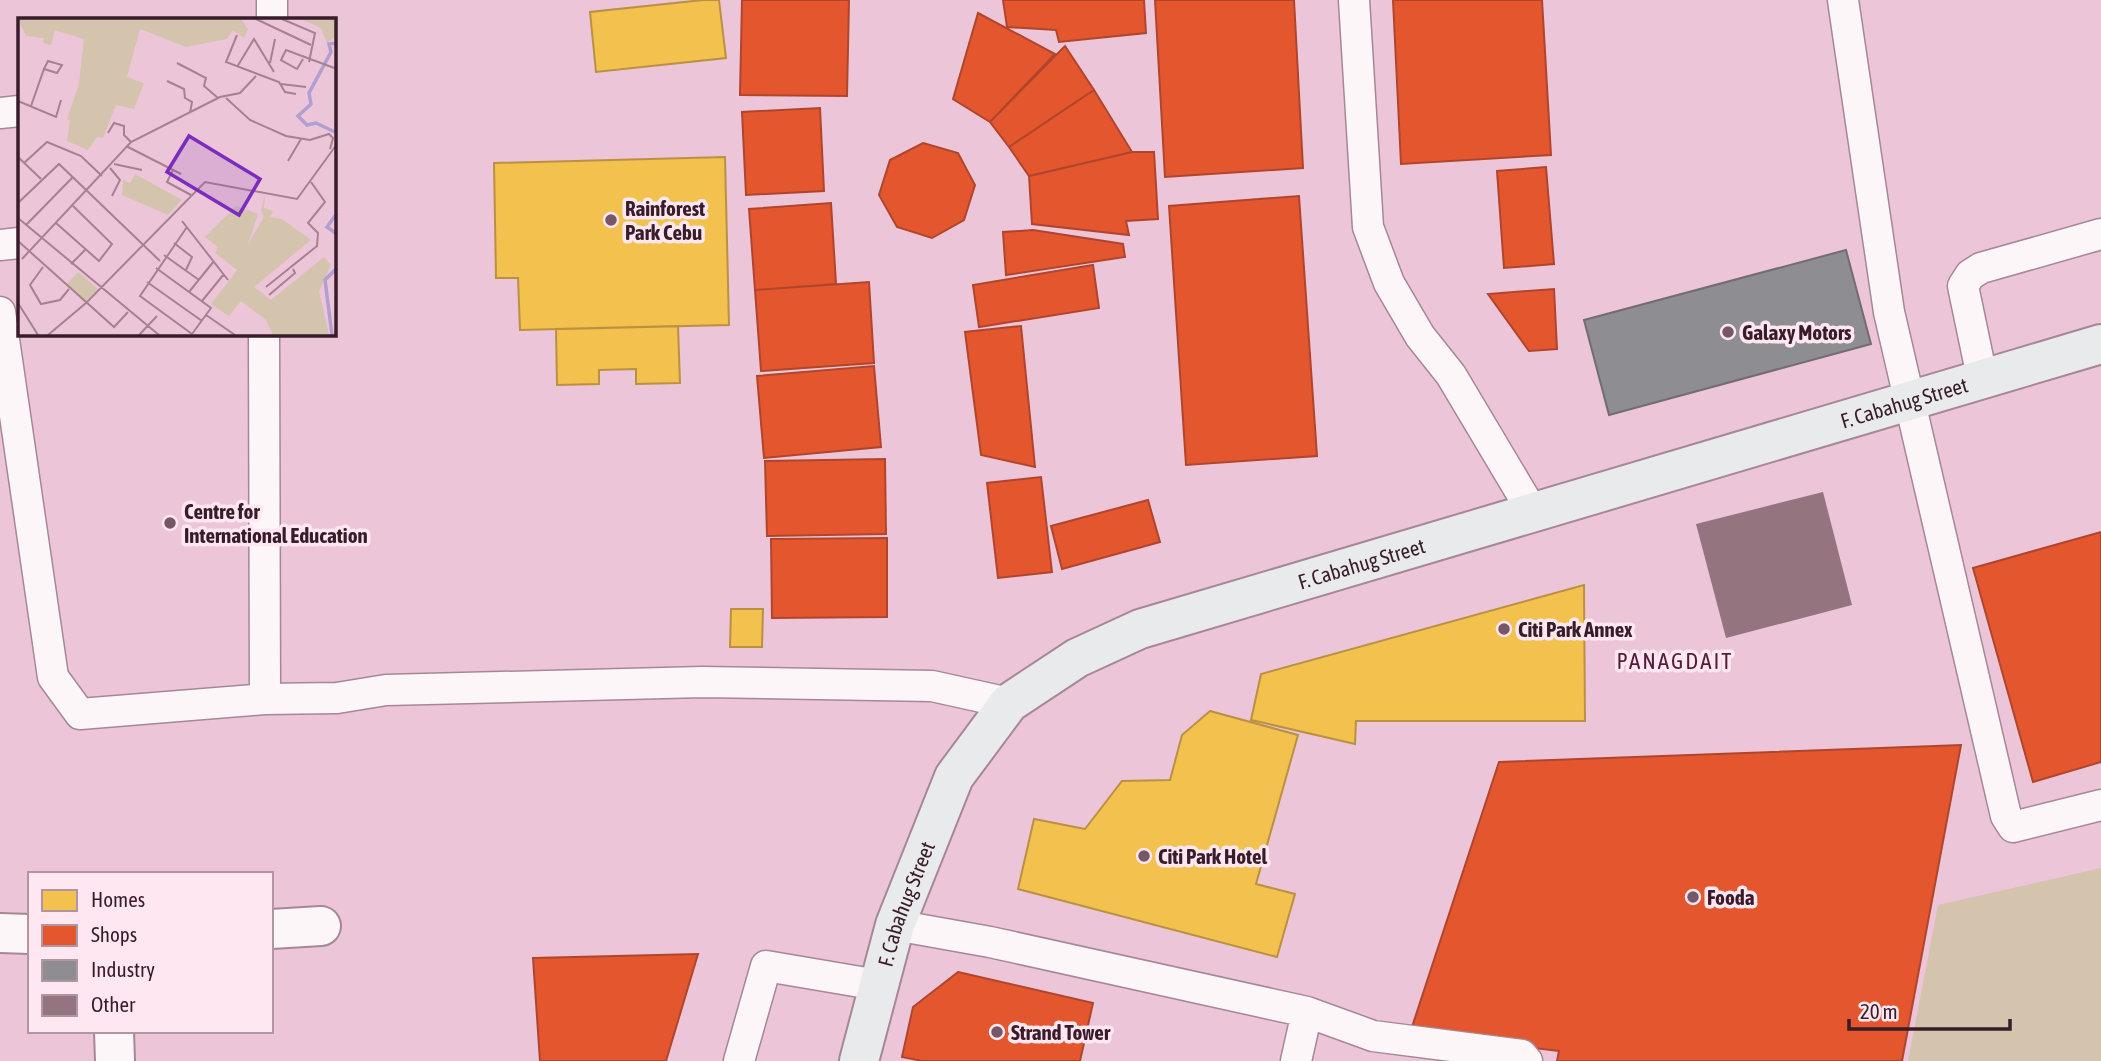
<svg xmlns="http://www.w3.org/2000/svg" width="2101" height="1061" viewBox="0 0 2101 1061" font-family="'Asap Condensed',sans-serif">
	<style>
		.green { fill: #d4c3ad }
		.homes { fill: #f2c14e; stroke: #ba9043; stroke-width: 2 }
		.shops { fill: #e4572e; stroke: #b0452d; stroke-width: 2 }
		.industry { fill: #8d8d92; stroke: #746b73; stroke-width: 2 }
		.building { fill: #93747f }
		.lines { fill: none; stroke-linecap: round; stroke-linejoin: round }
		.service-casing { stroke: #a68796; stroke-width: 33 }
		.minor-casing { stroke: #a68796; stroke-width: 42 }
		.secondary-casing { stroke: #a68796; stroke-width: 42 }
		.service { stroke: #fcf6f9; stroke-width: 30 }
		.minor { stroke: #fcf6f9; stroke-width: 38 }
		.secondary { stroke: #e9eaeb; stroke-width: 38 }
		.poi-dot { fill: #775767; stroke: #fee7f1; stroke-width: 2.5 }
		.labels { text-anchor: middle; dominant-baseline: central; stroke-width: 7; stroke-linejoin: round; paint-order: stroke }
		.poi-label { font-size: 21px; font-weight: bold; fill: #381c2a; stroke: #fee7f1; text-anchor: start }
		.street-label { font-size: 21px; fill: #381c2a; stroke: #fee7f1 }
		.neighbourhood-label { font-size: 23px; letter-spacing: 2px; fill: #561b3c; stroke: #fee7f1 }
		.inset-river { fill: none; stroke: #b09fd0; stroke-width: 3.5 }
		.inset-road { fill: none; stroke: #a58192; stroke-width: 2 }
		.view { fill: #7b2cbf; fill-opacity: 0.15; stroke: #7b2cbf; stroke-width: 3.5 }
		.inset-edge { fill: none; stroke: #381c2a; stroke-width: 3.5 }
	</style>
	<rect width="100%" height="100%" fill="#edc5d8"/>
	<path class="green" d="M2101 868V1061H1908L1938 905Z"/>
	<path class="homes" d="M703 0H719L726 58 596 72 590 12Z
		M725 157 729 325 520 330 518 278H496L494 163Z
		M678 326 680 383 636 384V369L599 370V384L557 385 556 329Z
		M1584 585 1585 721H1356L1355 744 1251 720 1261 674Z
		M731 609H763L762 647H730Z
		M1210 711 1298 735 1256 884 1295 894 1277 957 1018 889 1034 819 1085 829 1122 781 1170 780 1182 735Z"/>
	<path class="shops" d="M742 0H849L847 96 740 95Z
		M1003 0H1144L1146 33 1059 42 1056 30 1007 27Z
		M1155 0H1294L1303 168 1165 177Z
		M1393 0H1542L1551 155 1401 164Z
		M978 13 1055 54 990 122 953 99Z
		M1065 46 1094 90 1009 147 990 122Z
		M1094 90 1132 152 1029 176 1009 147Z
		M820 108 824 191 746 195 742 112Z
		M923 143 958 153 975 185 964 220 932 238 897 227 879 195 890 160Z
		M1132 152H1154L1158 219 1126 221 1129 235 1032 224 1029 176Z
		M1546 167 1554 264 1504 268 1497 171Z
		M1299 196 1317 456 1186 465 1169 206Z
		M831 203 836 284 755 290 749 209Z
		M1033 230 1123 244 1125 257 1006 275 1003 232Z
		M1093 265 1099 308 979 327 973 285Z
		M869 282 874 363 761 371 755 290Z
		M1554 289 1557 349 1529 351 1488 294Z
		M1021 326 1035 467 981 455 965 332Z
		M874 366 881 447 764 458 757 376Z
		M885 459 886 534 767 536 765 461Z
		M1041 477 1052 572 998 578 987 483Z
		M1148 500 1160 542 1062 569 1051 526Z
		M2101 532V762L2033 782 1973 568Z
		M887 538V617L772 618 771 539Z
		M1961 745 1902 1061H1557L1559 1051 1410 1033 1499 762Z
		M698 954 666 1061H540L533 958Z
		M958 972 1093 1003 1080 1061H922L902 1057 913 1007Z"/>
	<path class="industry" d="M1846 250 1871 344 1609 415 1584 320Z"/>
	<path class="building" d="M1823 492 1852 605 1726 638 1696 524Z"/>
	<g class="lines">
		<defs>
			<path id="service" d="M1354 0 1368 227 1389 283 1420 336 1451 375 1532 511
				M1843 0 1889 312 2006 816 2013 827 2101 805
				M272 19V0
				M0 113 19 111
				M0 245 19 243
				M0 312 53 677 80 714 265 699 337 698 386 690 703 682 932 686 1009 703
				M264 334 265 699
				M1982 377 1963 286 1970 275 1981 268 2101 234
				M895 925 990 942 1307 1012 1373 1036 1522 1055 1527 1061
				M739 1061 766 966 878 985
				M1296 1061 1307 1012"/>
			<path id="minor" d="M271 929 321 926
				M0 933 30 934
				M114 1031 115 1061"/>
			<g id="secondary">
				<path id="s1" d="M859 1061 895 925 954 777 1009 703 1077 658 1140 629 2101 344"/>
			</g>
		</defs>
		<use href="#service" class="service-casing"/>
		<use href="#minor" class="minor-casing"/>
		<use href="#secondary" class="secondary-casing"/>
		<use href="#service" class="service"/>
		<use href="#minor" class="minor"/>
		<use href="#secondary" class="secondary"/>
	</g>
	<g class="poi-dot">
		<circle cx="611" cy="220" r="7"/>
		<circle cx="1728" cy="332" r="7"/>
		<circle cx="170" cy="523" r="7"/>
		<circle cx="1504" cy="629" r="7"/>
		<circle cx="1144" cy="856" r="7"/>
		<circle cx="1693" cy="897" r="7"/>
		<circle cx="997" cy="1032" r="7"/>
	</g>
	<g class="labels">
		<g class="poi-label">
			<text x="625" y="208">Rainforest<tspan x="625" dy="24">Park Cebu</tspan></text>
			<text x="1742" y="332">Galaxy Motors</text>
			<text x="184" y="511">Centre for<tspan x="184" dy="24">International Education</tspan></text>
			<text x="1518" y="629">Citi Park Annex</text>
			<text x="1158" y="856">Citi Park Hotel</text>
			<text x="1707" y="897">Fooda</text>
			<text x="1011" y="1032">Strand Tower</text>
		</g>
		<g class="street-label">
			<text stroke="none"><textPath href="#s1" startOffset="1340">F. Cabahug Street</textPath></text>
			<text stroke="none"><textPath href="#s1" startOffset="774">F. Cabahug Street</textPath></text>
			<text stroke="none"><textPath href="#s1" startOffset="164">F. Cabahug Street</textPath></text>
		</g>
		<g class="neighbourhood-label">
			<text x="1675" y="661">PANAGDAIT</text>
		</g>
	</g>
	<g transform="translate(18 18)">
		<rect width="318" height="318" fill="#edc5d8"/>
		<path d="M0 1H223L230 11 226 20 215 12 209 21 168 29 122 11 109 59 126 65 116 91 98 87 85 120 79 119 70 132 49 123 52 103 49 101 61 66 66 21 37 12 33 27 25 25 26 20 8 18ZM283 1H318V18L309 25 303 10ZM117 156 164 182 150 197 104 177 105 162 112 165ZM247 177 246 190 255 193 252 199 264 201 293 222 236 269 253 282 306 239 313 247 301 273 311 317H255L248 302 223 283 211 298 193 286 219 252 197 235 200 229 187 219 218 188 240 196 230 226 246 199 243 192ZM60 254 80 271 67 284 48 267Z" fill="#d4c3ad"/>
		<path class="inset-river" d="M319 25 311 26 313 34 291 75 293 86 280 98 289 107 298 105 319 115M319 195 309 209 319 216M314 317 307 262 319 250"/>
		<path class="inset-road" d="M238 1 293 27M264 1 297 15 291 44M219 17 208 44 261 64 267 74 278 76M285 41 279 51 263 42 268 32 319 51M159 45 188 60 186 68 200 80M252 45 257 21M219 49 236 21 256 54M149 63 166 71 167 80 174 84 172 95M263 66 288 69M208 80 232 102 268 118 292 122 311 116 315 120 312 131M0 83 38 99 43 82M13 88 26 51 30 43 44 47 39 55 26 51M90 115 96 105 106 108V117L113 124M108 128 163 156M0 139 23 161M270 143 283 121M6 145 29 124 63 138 84 158M96 146 124 152M92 150 102 162 94 178M155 152 149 164 173 177M0 185 41 146 142 243M0 200 141 317M164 203 210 262M38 205 81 243 94 226 55 188M8 207 55 159M169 209 122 278 174 316M0 223 96 309 110 294M156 225 174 239 168 252M146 237 181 262M4 241 113 124 202 79 222 75 238 58M53 246 68 231M25 249 12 267 23 286 42 282 51 271M138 250 193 290 174 316M129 264 184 303M248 269 299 228 300 215 290 205 307 184 293 164M171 274 196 243M251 277 277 255 275 251M184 283 206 256M0 285 20 317M188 297 217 317M30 317 68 285 187 164 279 181 319 126M121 317 139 298"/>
		<path class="view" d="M171 118 242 161 221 197 149 154Z"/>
		<rect width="318" height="318" class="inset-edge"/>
	</g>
	<rect x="28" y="872" width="245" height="161" fill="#fee7f1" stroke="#af96a1" stroke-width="2"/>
	<rect x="42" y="890" width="35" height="21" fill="#f2c14e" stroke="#af96a1" stroke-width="2"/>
	<text x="91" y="907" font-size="21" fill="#381c2a">Homes</text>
	<rect x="42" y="925" width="35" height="21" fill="#e4572e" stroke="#af96a1" stroke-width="2"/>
	<text x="91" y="942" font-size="21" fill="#381c2a">Shops</text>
	<rect x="42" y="960" width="35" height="21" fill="#8d8d92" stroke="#af96a1" stroke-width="2"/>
	<text x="91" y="977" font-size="21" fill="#381c2a">Industry</text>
	<rect x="42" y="995" width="35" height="21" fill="#93747f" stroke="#af96a1" stroke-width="2"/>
	<text x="91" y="1012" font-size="21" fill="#381c2a">Other</text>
	<path d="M1849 1019v10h161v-10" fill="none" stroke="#381c2a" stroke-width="3.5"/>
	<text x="1860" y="1019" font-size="21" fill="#381c2a" stroke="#fee7f1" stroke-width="5" paint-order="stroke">20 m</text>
</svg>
